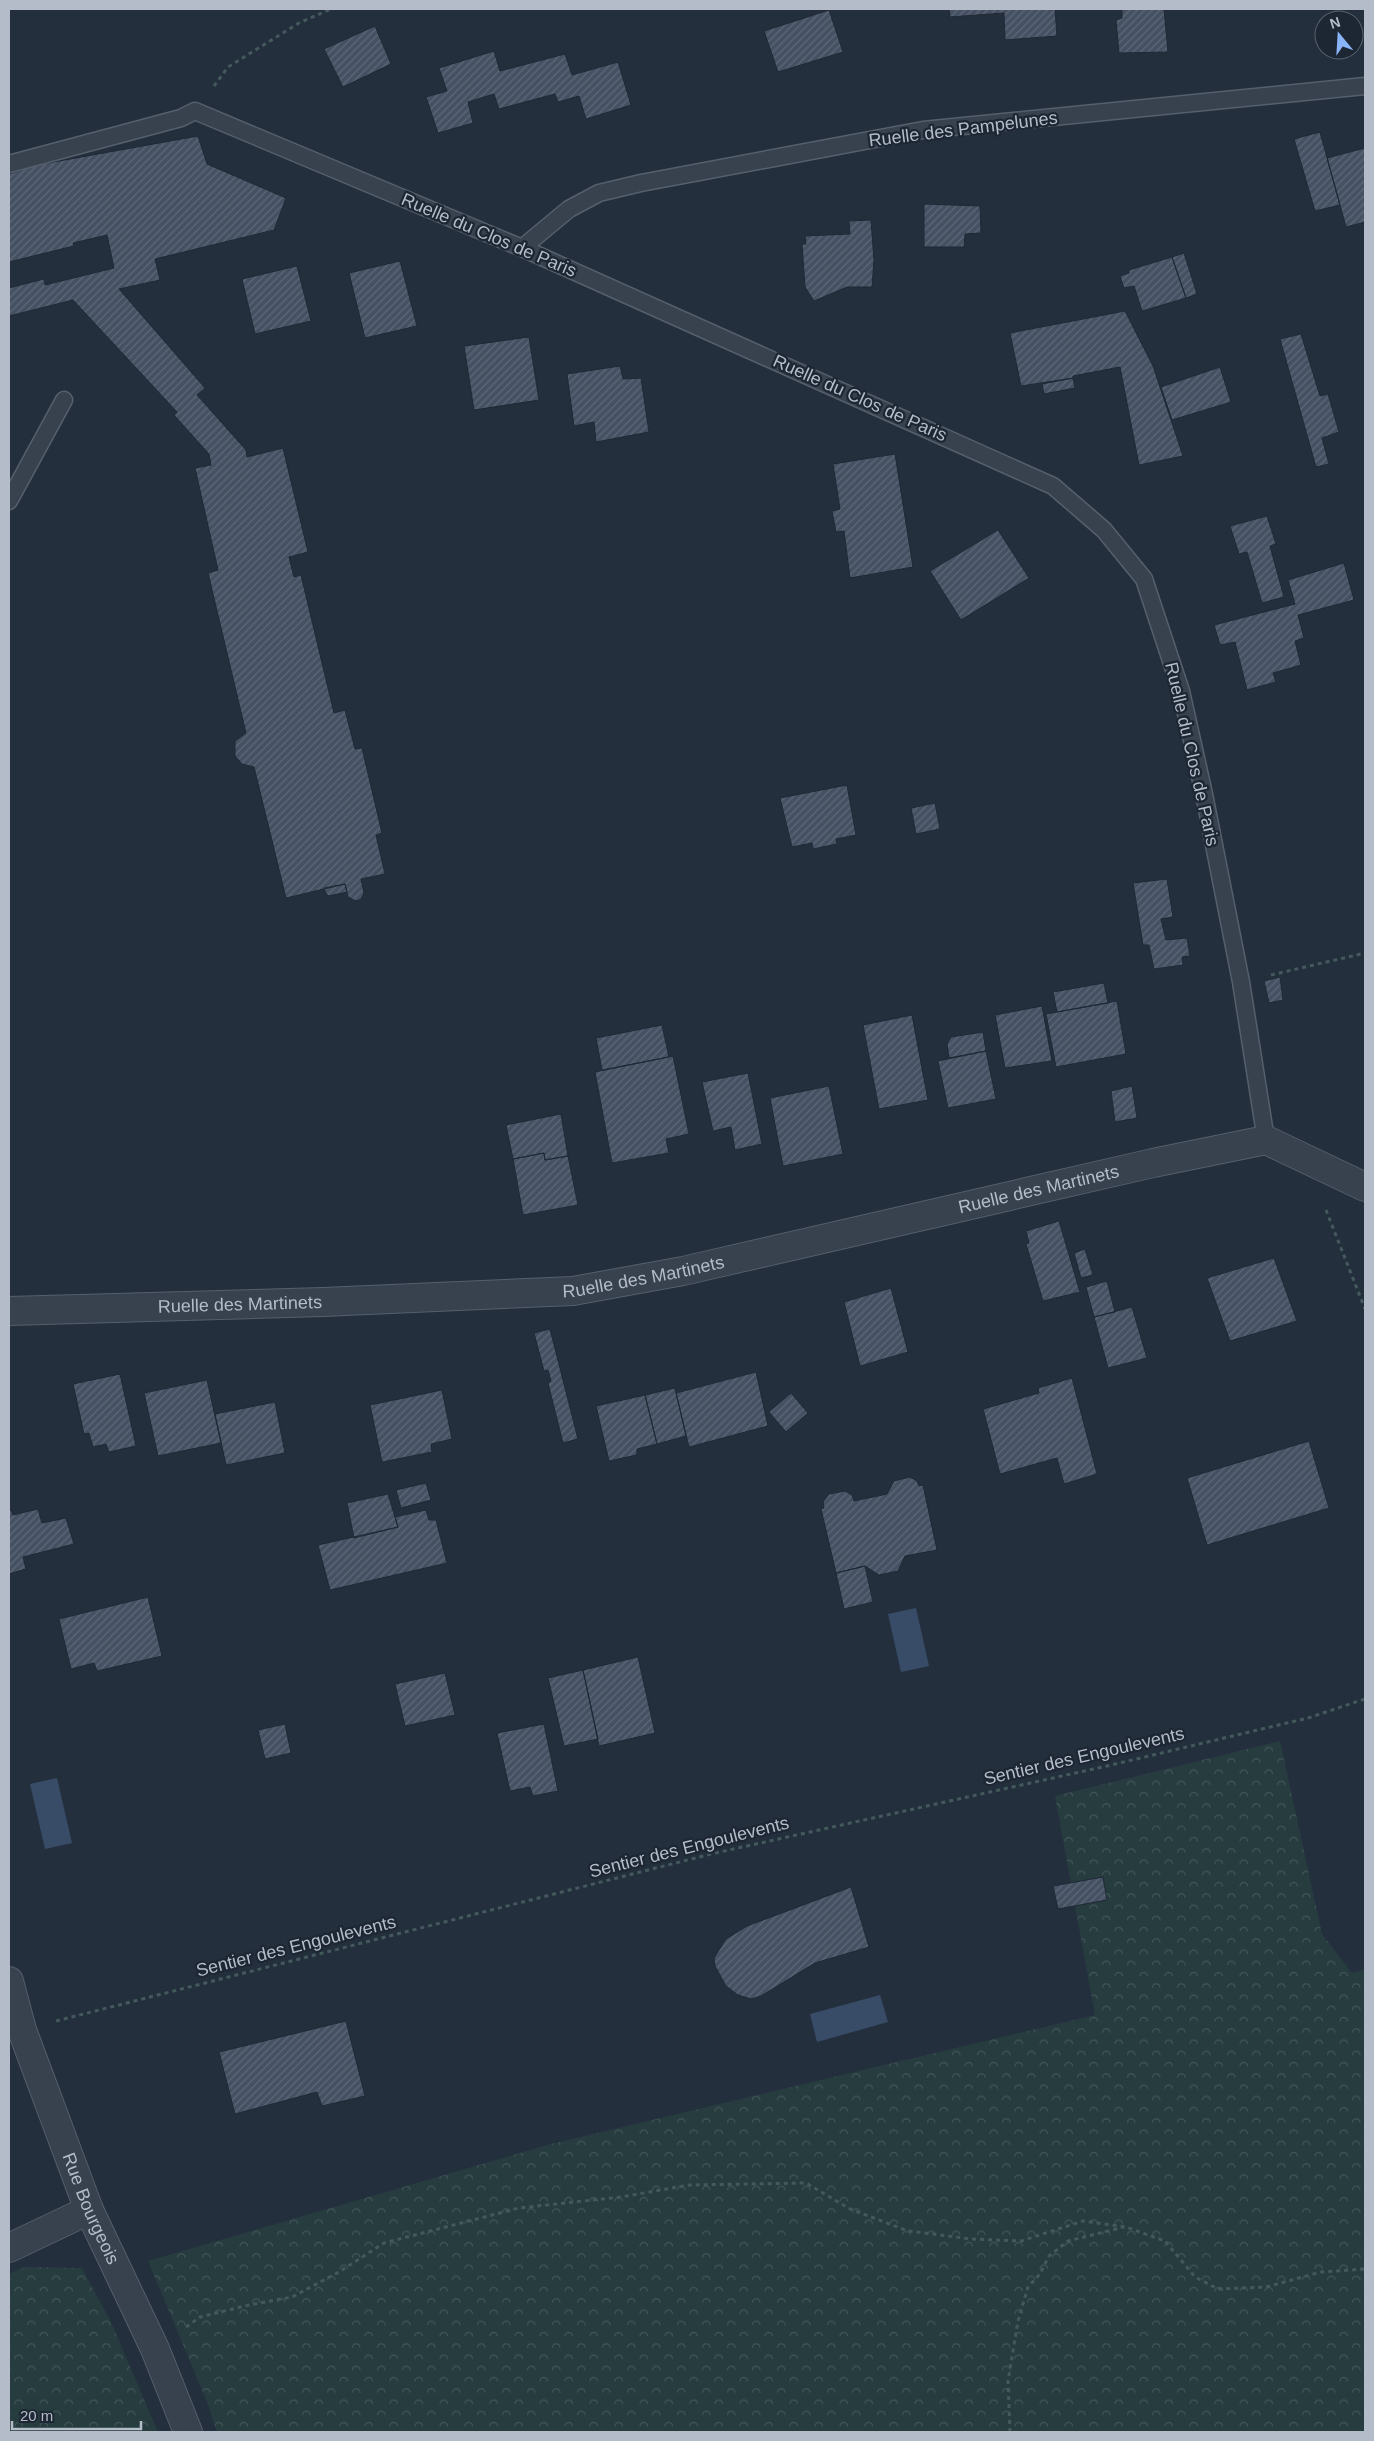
<svg xmlns="http://www.w3.org/2000/svg" width="1374" height="2441" viewBox="0 0 1374 2441" font-family="Arial,sans-serif">
	<style>
		.forest { fill: url(#forest-crowns) }
		.water { fill: #394c67 }
		.building { fill: url(#building-hatch); stroke: #1f2835 }
		.lines { fill: none; stroke-linecap: round; stroke-linejoin: round }
		.lane-casing { stroke: #565f6c; stroke-width: 19 }
		.street-casing { stroke: #565f6c; stroke-width: 30 }
		.path { stroke: #44595c; stroke-width: 3; stroke-dasharray: 4 4; stroke-linecap: butt }
		.lane { stroke: #38414e; stroke-width: 16 }
		.street { stroke: #38414e; stroke-width: 28 }
		.labels { text-anchor: middle; dominant-baseline: central; stroke-width: 4.5; stroke-linejoin: round; paint-order: stroke }
		.street-label { font-size: 18px; fill: #b4bcc9; stroke: #1d2633 }
	</style>
	<defs>
		<pattern id="forest-crowns" width="20" height="18" patternUnits="userSpaceOnUse" patternTransform="scale(1.25)"><rect width="20" height="18" fill="#263c3f"/><path d="M2 6a3 3 0 1 1 6 0M12 15a3 3 0 1 1 6 0" fill="none" stroke="#435659"/></pattern>
		<pattern id="building-hatch" width="6" height="6" patternUnits="userSpaceOnUse" patternTransform="scale(1.25)"><rect width="6" height="6" fill="#455162"/><path d="M-1 1l2-2M0 6l6-6M5 7l2-2" fill="none" stroke="#5d6877"/></pattern>
	</defs>
	<rect width="100%" height="100%" fill="#242f3e"/>
	<path class="forest" d="M1280 1741 1322 1934 1352 1973 1365 1969V2432H217L207 2402 148 2261 551 2144 1095 2015 1055 1796Z
		M24 2267 82 2268 111 2322 158 2432H9V2274Z"/>
	<path class="water" d="M916 1608 929 1666 901 1672 888 1614Z
		M57 1778 72 1843 45 1849 30 1784Z
		M880 1995 888 2022 817 2042 810 2014Z"/>
	<path class="building" d="M949 9H1055L1057 36 1005 40 1004 13 950 17Z
		M1122 9H1164L1168 52 1119 53 1116 20 1122 18Z
		M829 10 843 52 778 72 764 31Z
		M375 26 391 64 343 87 324 49Z
		M494 51 500 71 565 54 572 75 618 62 631 105 586 119 579 96 558 102 555 94 499 109 494 94 468 102 473 123 438 133 426 97 447 91 439 68Z
		M1320 132 1340 205 1315 211 1294 139Z
		M198 136 207 164 286 198 274 230 155 259 160 280 119 289 205 388 197 395 246 450 247 457 283 448 308 552 289 557 294 577 301 575 334 713 345 710 355 749 362 748 382 833 376 835 385 874 361 879 364 893 361 899 356 901 348 897 345 884 286 898 254 767 242 764 235 756V741L246 733 208 573 218 570 195 468 211 465 209 454 174 415 177 412 73 300 9 316V288L44 279 45 285 114 268 107 235 73 243 74 246 9 262V174L37 165Z
		M1365 148V222L1346 227 1327 158Z
		M924 204 980 206 981 233 965 234 964 247H924Z
		M871 220 874 260 872 287H847L814 301 805 287 802 244H806L805 236 850 234 849 221Z
		M1184 253 1197 294 1186 298 1172 257Z
		M1172 257 1186 298 1142 311 1134 286 1124 288 1120 276 1129 273V270Z
		M400 261 417 326 365 338 349 273Z
		M297 266 311 321 255 334 242 279Z
		M1125 311 1153 366 1183 456 1139 465 1120 367 1073 376V378L1021 386 1010 333Z
		M1301 334 1320 396 1328 394 1339 432 1322 438 1329 464 1316 467 1280 339Z
		M529 337 539 400 474 410 464 346Z
		M620 366 623 379 641 378 649 432 596 442 594 422 574 426 567 374Z
		M1220 367 1231 402 1172 420 1161 387Z
		M1073 378 1075 388 1044 394 1042 384Z
		M895 454 913 567 850 578 844 531 836 532 832 511 840 509 833 464Z
		M1267 516 1276 544 1270 546 1284 597 1262 603 1247 552 1239 554 1230 526Z
		M998 530 1029 578 961 620 930 571Z
		M1344 563 1354 600 1298 615 1304 638 1295 641 1301 665 1273 673 1276 682 1247 690 1235 642 1220 645 1214 625 1295 604 1288 580Z
		M847 785 856 835 836 839 837 844 813 849 812 843 792 847 780 798Z
		M935 803 940 829 916 834 911 808Z
		M1167 879 1173 917 1161 919 1166 940 1187 938 1190 956 1182 957 1183 965 1154 969 1149 945H1143L1133 883Z
		M345 884 347 892 329 896 326 894 324 888Z
		M1280 977 1283 1000 1269 1003 1264 981Z
		M1104 983 1108 1003 1057 1012 1053 992Z
		M1117 1001 1126 1054 1056 1067 1046 1014Z
		M1042 1006 1052 1061 1005 1068 995 1015Z
		M912 1015 928 1100 879 1109 863 1025Z
		M662 1025 669 1057 602 1070 596 1038Z
		M983 1032 986 1051 949 1058 947 1044 951 1037Z
		M986 1051 996 1099 948 1108 938 1061Z
		M673 1056 689 1134 666 1139 669 1153 612 1163 595 1072Z
		M748 1073 762 1144 735 1150 731 1127 713 1131 702 1082Z
		M829 1086 843 1154 783 1166 770 1098Z
		M1132 1086 1137 1118 1115 1122 1111 1091Z
		M561 1114 568 1156 545 1160 544 1153 513 1159 506 1125Z
		M544 1153 545 1160 568 1156 578 1205 523 1215 513 1159Z
		M1059 1221 1080 1292 1043 1301 1026 1244 1029 1243 1026 1231Z
		M1085 1249 1093 1275 1081 1278 1074 1253Z
		M1274 1258 1297 1321 1230 1341 1207 1278Z
		M1107 1281 1115 1312 1094 1317 1086 1287Z
		M891 1288 908 1352 860 1366 844 1302Z
		M1132 1307 1147 1358 1108 1368 1094 1317Z
		M550 1329 578 1439 563 1443 548 1383 551 1381 548 1370 544 1371 534 1333Z
		M756 1372 768 1426 689 1447 676 1393Z
		M120 1374 136 1446 109 1452 106 1444 93 1447 89 1433 84 1434 73 1384Z
		M1072 1378 1097 1474 1064 1484 1057 1458 1000 1474 983 1409 1039 1393 1038 1388Z
		M207 1380 221 1443 158 1456 144 1393Z
		M675 1388 686 1436 657 1444 645 1395Z
		M442 1390 452 1439 431 1444 432 1452 382 1462 370 1405Z
		M791 1393 808 1413 786 1432 769 1412Z
		M645 1395 657 1444 637 1449V1455L609 1461 596 1406Z
		M275 1402 285 1453 226 1465 215 1414Z
		M1309 1441 1329 1508 1207 1545 1187 1478Z
		M910 1477 917 1481 919 1486 923 1485 937 1550 905 1556 898 1571 879 1575 865 1566 836 1573 821 1509 824 1508 823 1502 829 1494 845 1491 852 1495 854 1501 887 1494 894 1481Z
		M426 1483 431 1500 401 1508 396 1490Z
		M388 1494 398 1527 354 1538 347 1503Z
		M38 1509 42 1523 66 1518 74 1544 23 1557 26 1569 9 1574V1511L11 1510 13 1515Z
		M426 1510 429 1520H436L447 1563 330 1590 318 1545 398 1527 395 1517Z
		M865 1566 873 1602 844 1609 836 1573Z
		M148 1597 162 1656 97 1671 94 1663 71 1669 59 1619Z
		M638 1657 655 1733 599 1746 583 1670Z
		M583 1670 598 1739 564 1746 548 1678Z
		M445 1673 455 1715 405 1726 395 1684Z
		M285 1724 291 1753 265 1759 258 1730Z
		M544 1724 558 1791 533 1796 530 1787 510 1791 497 1733Z
		M1103 1877 1107 1900 1058 1909 1053 1886Z
		M851 1887 869 1947 815 1963 761 1996 751 1999 738 1995 726 1986 715 1966 714 1958 726 1939 747 1926Z
		M346 2021 365 2096 322 2106 317 2092 235 2114 219 2052Z"/>
	<g class="lines">
		<defs>
			<path id="lane" d="M9 164 181 118 195 111 522 248 1053 486 1104 530 1144 579 1181 691 1204 794 1241 982 1266 1140
				M522 248 569 209 599 193 641 183 923 130 1365 86
				M9 501 64 400"/>
			<g id="street">
				<path id="s1" d="M9 1311 323 1302 573 1291 683 1271 1153 1163 1266 1140 1365 1187"/>
				<path id="s2" d="M9 1981 22 2030 89 2210 155 2349 188 2432"/>
				<path d="M9 2248 89 2210"/>
			</g>
		</defs>
		<use href="#lane" class="lane-casing"/>
		<use href="#street" class="street-casing"/>
		<path class="path" d="M214 86 228 67 299 23 331 9
			M1271 975 1365 953
			M1326 1210 1365 1309
			M56 2021 711 1854 1107 1766 1308 1718 1365 1699
			M186 2327 200 2317 249 2305 292 2297 339 2272 384 2243 519 2208 621 2197 689 2185 806 2183 850 2209 908 2231 971 2239 1021 2241 1083 2221 1126 2227 1165 2241 1195 2277 1218 2289 1266 2287 1321 2272 1365 2269
			M1010 2432 1008 2381 1018 2321 1028 2287 1040 2274 1049 2256 1068 2241 1124 2227"/>
		<use href="#lane" class="lane"/>
		<use href="#street" class="street"/>
	</g>
	<g class="labels">
		<g class="street-label">
			<text transform="translate(963 129) rotate(-7)">Ruelle des Pampelunes</text>
			<text transform="translate(489 235) rotate(23)">Ruelle du Clos de Paris</text>
			<text transform="translate(860 398) rotate(24)">Ruelle du Clos de Paris</text>
			<text transform="translate(1192 754) rotate(77)">Ruelle du Clos de Paris</text>
			<text stroke="none"><textPath href="#s1" startOffset="1041">Ruelle des Martinets</textPath></text>
			<text stroke="none"><textPath href="#s1" startOffset="636">Ruelle des Martinets</textPath></text>
			<text stroke="none"><textPath href="#s1" startOffset="231">Ruelle des Martinets</textPath></text>
			<text transform="translate(1084 1756) rotate(-13)">Sentier des Engoulevents</text>
			<text transform="translate(689 1847) rotate(-14)">Sentier des Engoulevents</text>
			<text transform="translate(296 1946) rotate(-14)">Sentier des Engoulevents</text>
			<text stroke="none"><textPath href="#s2" startOffset="242">Rue Bourgeois</textPath></text>
		</g>
	</g>
	<rect width="1374" height="2441" fill="none" stroke="#b4bcc9" stroke-width="20"/>
	<g transform="translate(1339 35) rotate(342)"><circle r="24" fill="#1d2633" stroke="#59626f"/>
	<path d="M0-4L9 19L0 12L-9 19Z" fill="#8ab4f8"/>
	<text y="-8" font-size="14" font-weight="bold" text-anchor="middle" fill="#b4bcc9">N</text>
	</g>
	<path d="M12 2421v8h129v-8" fill="none" stroke="#b4bcc9" stroke-width="2.5"/>
	<text x="20" y="2421" font-size="15" fill="#b4bcc9" stroke="#1d2633" stroke-width="4" paint-order="stroke">20 m</text>
</svg>
